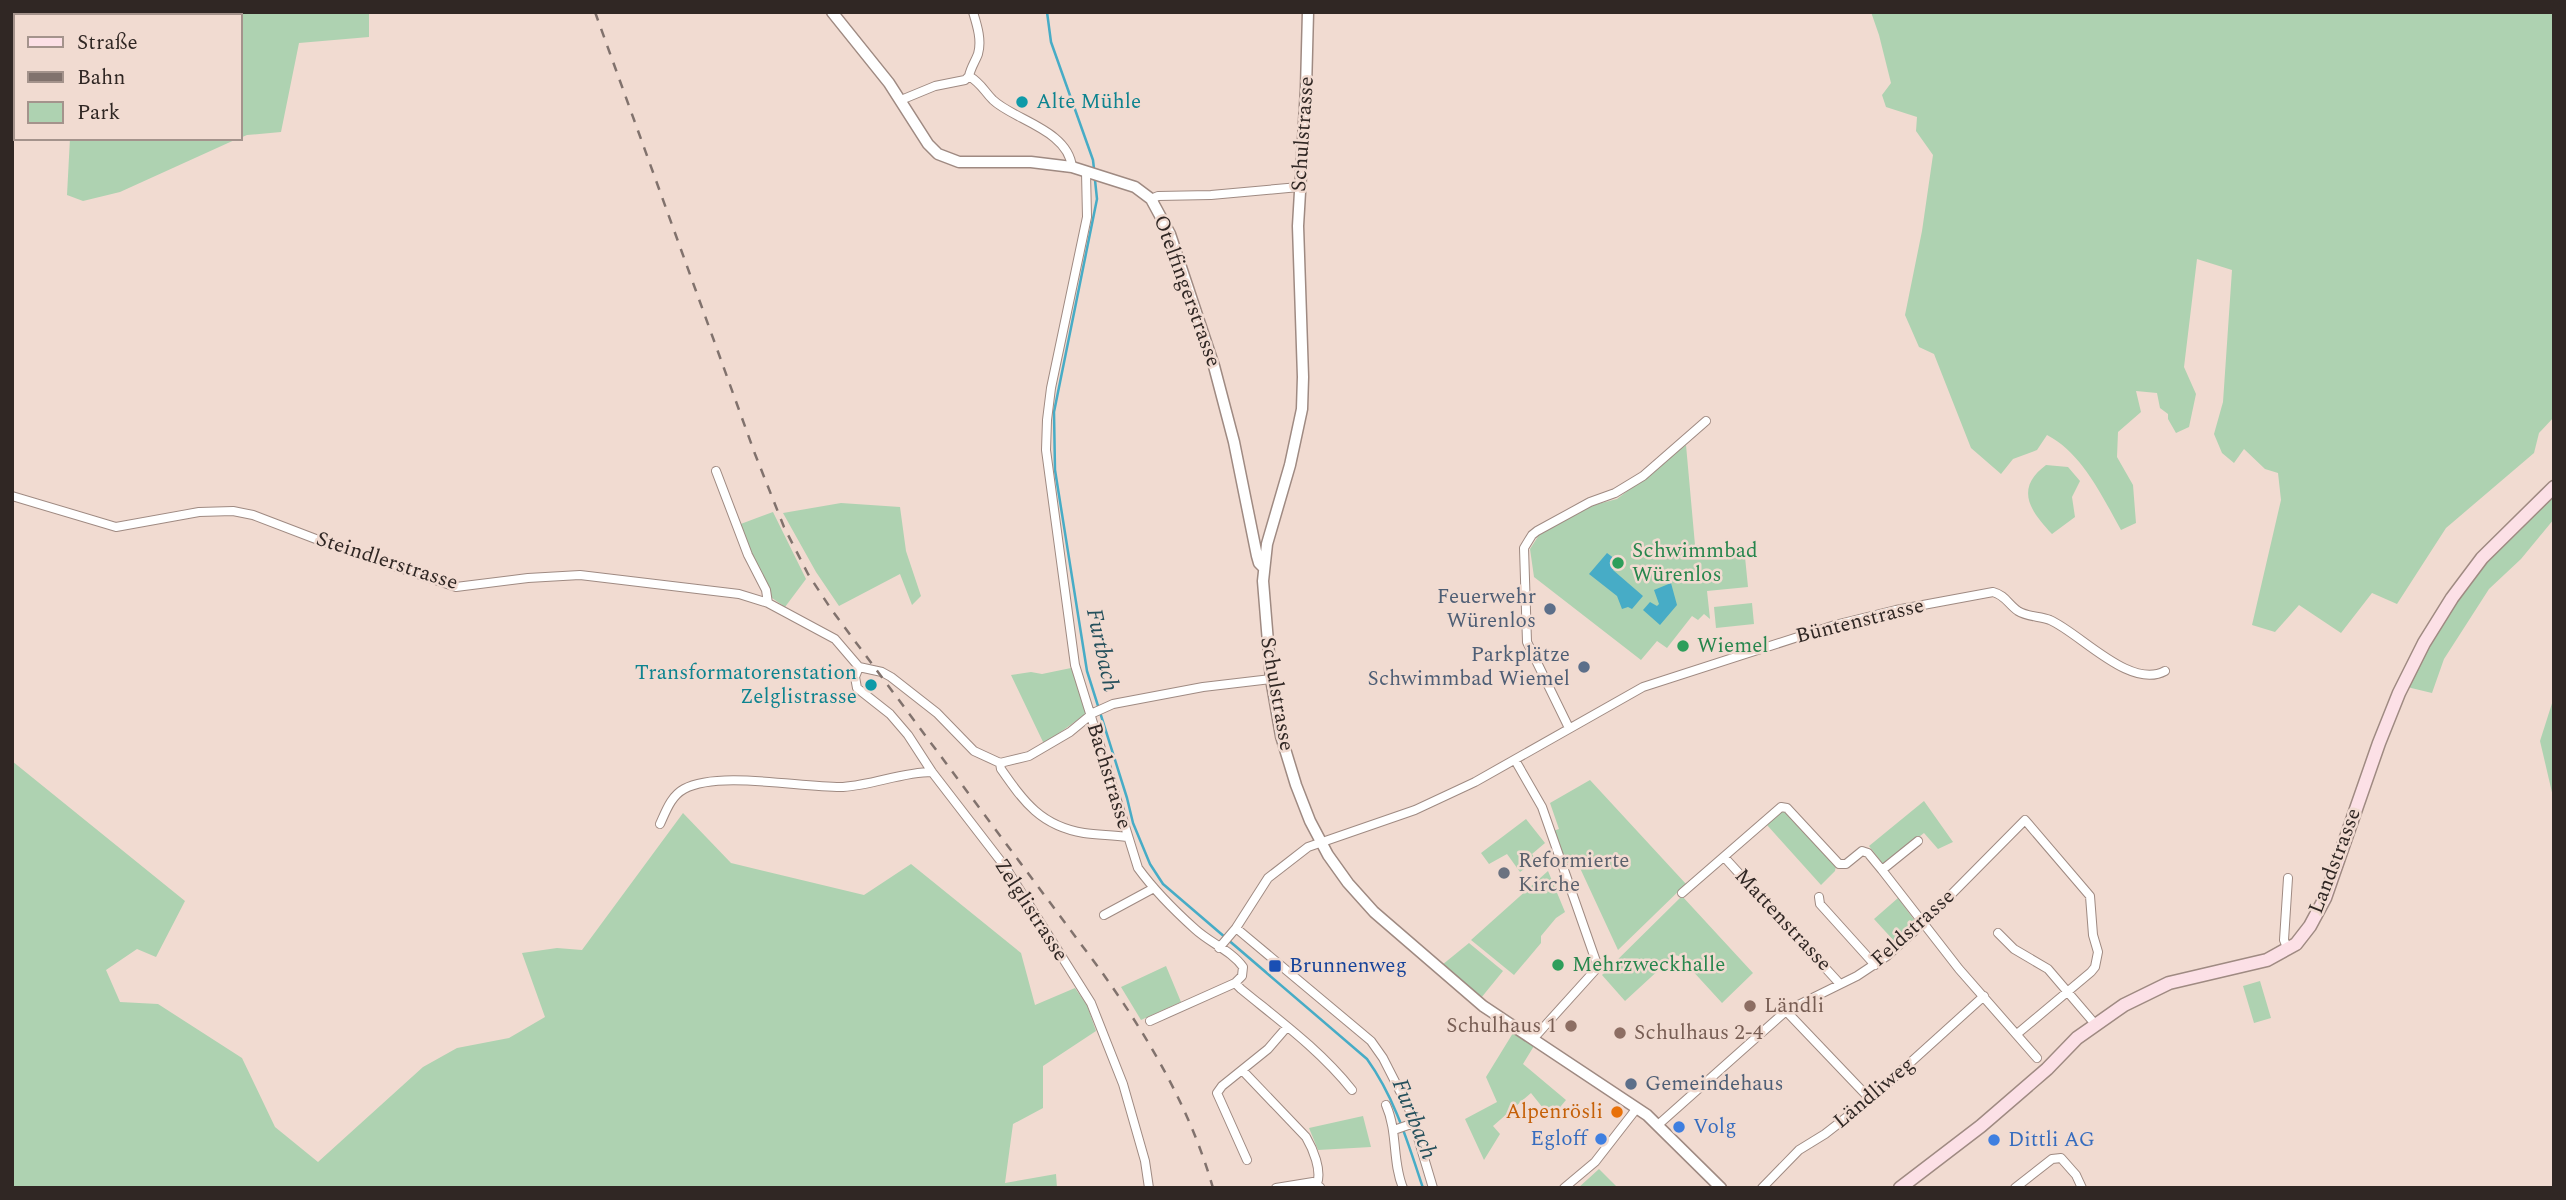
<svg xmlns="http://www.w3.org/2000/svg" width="2566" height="1200" viewBox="0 0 2566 1200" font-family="Spectral,serif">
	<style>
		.green { fill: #aed2b1 }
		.water { fill: #47acc6 }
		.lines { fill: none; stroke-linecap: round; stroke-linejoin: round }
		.stream { stroke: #47acc6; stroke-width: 2.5 }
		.minor-casing { stroke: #9f8a82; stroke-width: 10 }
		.tertiary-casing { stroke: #9f8a82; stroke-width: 13 }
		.secondary-casing { stroke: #9f8a82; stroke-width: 15 }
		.minor { stroke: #fff; stroke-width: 8 }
		.tertiary { stroke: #fff; stroke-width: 10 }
		.secondary { stroke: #fce0e6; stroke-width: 12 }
		.rail { stroke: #81726d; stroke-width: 2.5; stroke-dasharray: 9 9; stroke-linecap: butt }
		.culture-dot { fill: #0f9aa8; stroke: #f1dbd1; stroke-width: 2.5 }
		.leisure-dot { fill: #2e9e5b; stroke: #f1dbd1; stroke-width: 2.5 }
		.service-dot { fill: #5c6f8a; stroke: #f1dbd1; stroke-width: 2.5 }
		.worship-dot { fill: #6b7280; stroke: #f1dbd1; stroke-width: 2.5 }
		.transit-dot { fill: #1a4fb4; stroke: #f1dbd1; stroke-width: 2.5 }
		.education-dot { fill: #8d6e63; stroke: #f1dbd1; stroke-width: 2.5 }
		.food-dot { fill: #e8710a; stroke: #f1dbd1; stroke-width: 2.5 }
		.shop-dot { fill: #3f7fe0; stroke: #f1dbd1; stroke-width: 2.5 }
		.labels { text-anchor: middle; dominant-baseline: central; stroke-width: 5; stroke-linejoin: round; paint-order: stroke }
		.culture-label { font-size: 21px; fill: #0d838f; stroke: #f1dbd1; text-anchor: start }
		.street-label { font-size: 21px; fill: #302724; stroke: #f1dbd1 }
		.leisure-label { font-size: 21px; fill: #27864d; stroke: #f1dbd1; text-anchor: start }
		.service-label { font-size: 21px; fill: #4e5e75; stroke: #f1dbd1; text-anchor: end }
		.worship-label { font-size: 21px; fill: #5b616d; stroke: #f1dbd1; text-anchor: start }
		.transit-label { font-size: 21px; fill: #164399; stroke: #f1dbd1; text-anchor: start }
		.education-label { font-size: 21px; fill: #785e54; stroke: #f1dbd1; text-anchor: start }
		.food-label { font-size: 21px; fill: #c56008; stroke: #f1dbd1; text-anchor: end }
		.shop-label { font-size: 21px; fill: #366cbe; stroke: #f1dbd1; text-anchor: start }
		.water-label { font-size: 23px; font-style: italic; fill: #25505c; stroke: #f1dbd1 }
	</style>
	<rect width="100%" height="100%" fill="#f1dbd1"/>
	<path class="green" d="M77 12H369V37L299 43 281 132 247 135 240 138V16H77Z
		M1871 12H2554V417L2539 433 2534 453 2446 528 2397 604 2372 593 2341 633 2299 605 2275 632 2252 625 2281 500 2278 473 2265 469 2244 449 2234 463 2222 453 2214 434 2223 402 2232 270 2197 259 2184 367 2196 394 2189 427 2176 433 2168 419V414L2160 408 2157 393 2136 391 2141 412 2118 432 2117 457 2133 485 2136 523 2121 530C2102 496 2082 453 2047 435L2037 450 2013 459 2001 474 1971 448 1934 354 1919 347 1905 315 1922 231 1933 155 1916 131 1917 117 1886 107 1882 95 1891 83 1879 35Z
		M70 138H239L120 192 83 201 67 195Z
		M1686 445 1695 545H1702L1703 551 1744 547 1748 587 1707 591 1710 619 1704 614 1698 620 1692 616 1667 648 1657 641 1641 660 1534 577 1530 549 1539 535 1590 506 1617 499Z
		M2046 465 2068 467 2080 481 2072 497 2075 517 2052 534C2029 510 2015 488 2046 465Z
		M2554 492V519L2521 559 2489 589 2444 659 2432 693 2407 687C2424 653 2441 619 2463 587 2488 551 2523 522 2554 492Z
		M841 503 900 507 906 551 921 596 912 605 900 574 839 606 816 572 783 513Z
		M773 512 806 579 785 607 772 598 738 525Z
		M1752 603 1754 624 1716 628 1714 607Z
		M1071 668 1087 713 1044 744 1011 675 1031 672 1042 674Z
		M2554 697V801L2540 741Z
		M12 761 185 901 156 957 137 949 106 970 120 1002 158 1004 242 1058 275 1127 318 1162 423 1067 457 1048 509 1038 545 1017 522 953 557 948 582 950 683 813 731 863 864 895 911 864 1021 953 1035 1005 1075 988 1087 1005 1096 1031 1043 1066V1108L1013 1124 1005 1183 1056 1174 1057 1188H12Z
		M1590 780 1686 884 1618 950 1580 868 1574 860 1564 864 1553 831 1559 829 1550 803Z
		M1924 801 1953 842 1938 849 1924 833 1883 864 1869 846Z
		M1782 811 1786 812 1836 866 1835 871 1821 885 1767 825Z
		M1526 819 1545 843 1532 854 1536 860 1520 872 1507 854 1489 864 1481 853Z
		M1548 871 1565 912 1556 918 1541 936V943L1514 975 1471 940Z
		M1682 896 1753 973 1722 1003 1679 956 1675 955 1625 1001 1602 975Z
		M1898 898 1915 921 1895 942 1874 919Z
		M1469 943 1503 971 1481 998 1442 965Z
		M1166 966 1181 1002 1141 1020 1121 987Z
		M2260 981 2271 1018 2254 1023 2243 986Z
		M1513 1033 1534 1046 1523 1064 1566 1100 1551 1118 1531 1093 1493 1126 1500 1134 1484 1160 1465 1119 1497 1102 1486 1077Z
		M1363 1116 1371 1147 1318 1150 1309 1128Z
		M1599 1169 1618 1188H1578Z"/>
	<path class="water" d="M1607 553 1619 562 1613 570 1643 596 1632 609 1628 607 1622 609 1617 596 1589 574Z
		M1671 583 1677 605 1660 625 1643 610 1650 602 1657 606 1659 604 1654 590Z"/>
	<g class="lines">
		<path class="stream" d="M1047 12 1051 42 1093 160 1094 169
			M1095 180 1097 199 1054 412 1055 470 1087 671 1127 798 1133 823 1150 864 1163 884 1367 1059C1395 1098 1408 1143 1423 1188"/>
		<defs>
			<path id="minor" d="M969 76C982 84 983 90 993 100 1014 120 1068 130 1072 167
				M969 76C971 67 975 62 978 54 982 40 977 25 973 12
				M901 100 935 86 965 80 969 76
				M1086 172 1087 217 1051 388 1047 420 1046 450 1075 665 1138 868C1154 890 1175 911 1195 929 1210 943 1232 951 1243 967L1242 976 1235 983 1241 989C1280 1021 1320 1050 1352 1090
				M1151 199 1158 196 1211 195 1299 187
				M716 471 748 555 766 590 768 603 835 639 859 667 882 672 891 677 937 713 974 751 1000 763 1029 756 1070 732 1093 713 1113 704 1203 687 1271 679
				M12 496 116 527 199 512 233 511 253 515 321 541 456 587 528 578 580 575 739 594 768 603
				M859 667 855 677 857 688 890 714 908 735 932 772 1006 868 1091 1003 1123 1084 1145 1161 1149 1188
				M1569 728 1527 642 1524 548 1532 535 1537 531 1590 502 1615 493 1643 476 1706 421
				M1515 760 1542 807 1598 967 1533 1039
				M1000 763 1001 769C1024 802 1041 826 1084 833 1098 835 1113 835 1127 837
				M660 824C666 811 671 796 684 789 719 770 802 788 843 787 874 785 902 772 932 772
				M1918 841 1882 870 1959 969 2037 1058
				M1725 858 1840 984
				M2288 878 2284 940 2288 950
				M1682 893 1781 807 1787 808 1839 864H1846L1862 851 1868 853 1882 870
				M1819 897 1820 904 1875 965
				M1104 915 1154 888
				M1236 928 1371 1041 1383 1058 1410 1111 1433 1188
				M1998 933 2014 949 2048 969 2095 1024
				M1219 948 1236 928 1268 878 1308 847 1415 810 1475 782 1643 687 1835 625 1896 610 1993 592C2005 595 2008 604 2018 611 2027 617 2040 616 2050 620 2080 633 2130 690 2165 671
				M1786 1011 1870 1099
				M1150 1021 1235 983
				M1242 1070 1306 1137C1313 1149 1322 1170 1317 1184
				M1386 1105C1398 1132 1392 1162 1403 1188
				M1659 1124 1786 1011 1857 976 1887 956 1922 924 2025 820 2090 896 2093 935 2098 952 2095 967 2091 972 2017 1034
				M1394 1130 1414 1123
				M1247 1160 1217 1093 1222 1086 1268 1049 1287 1027
				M1276 1188 1313 1182 1320 1187
				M1564 1188 1595 1162 1637 1108
				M1762 1188 1799 1150 1825 1134 1870 1099 1984 996
				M2015 1188 2052 1159 2061 1158 2076 1175 2082 1188"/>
			<path id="tertiary" d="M832 12 889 83 928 144 938 154 959 162H1031L1072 167 1135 187 1151 199 1170 234 1214 366 1234 442 1257 556 1259 563 1263 567
				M1308 12 1306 89 1298 226 1303 377 1302 409 1290 465 1267 544 1263 581 1271 679 1281 736 1296 785 1310 821 1328 855 1348 883 1374 912 1483 1006 1647 1115 1721 1188"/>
			<path id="secondary" d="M1900 1188 1981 1126 2047 1069 2077 1038 2124 1005 2169 983 2267 960 2296 944 2310 926 2325 898 2379 743 2399 693 2424 643 2452 598 2482 558 2554 487"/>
		</defs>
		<use href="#minor" class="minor-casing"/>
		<use href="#tertiary" class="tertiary-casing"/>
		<use href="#secondary" class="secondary-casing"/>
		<use href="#minor" class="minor"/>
		<use href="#tertiary" class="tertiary"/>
		<use href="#secondary" class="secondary"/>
		<path class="rail" d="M595 12 755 454 784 527 808 574 831 609 1101 971C1149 1038 1190 1108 1213 1188"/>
	</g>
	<g class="culture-dot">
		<circle cx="1022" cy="102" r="7"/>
		<circle cx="871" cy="685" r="7"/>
	</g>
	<g class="leisure-dot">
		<circle cx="1618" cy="563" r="7"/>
		<circle cx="1683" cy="646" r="7"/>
		<circle cx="1558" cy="965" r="7"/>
	</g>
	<g class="service-dot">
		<circle cx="1550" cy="609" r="7"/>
		<circle cx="1584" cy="667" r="7"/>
		<circle cx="1631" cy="1084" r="7"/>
	</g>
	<circle class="worship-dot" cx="1504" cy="873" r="7"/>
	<rect class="transit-dot" x="1268" y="959" width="14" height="14" rx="3.5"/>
	<g class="education-dot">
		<circle cx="1750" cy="1006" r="7"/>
		<circle cx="1571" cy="1026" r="7"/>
		<circle cx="1620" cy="1033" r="7"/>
	</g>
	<circle class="food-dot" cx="1617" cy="1112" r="7"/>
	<g class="shop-dot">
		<circle cx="1679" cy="1127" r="7"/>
		<circle cx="1601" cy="1139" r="7"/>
		<circle cx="1994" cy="1140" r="7"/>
	</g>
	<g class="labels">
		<g class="culture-label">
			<text x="1036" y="102">Alte Mühle</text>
			<text x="857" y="673" text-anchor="end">Transformatorenstation<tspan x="857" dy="24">Zelglistrasse</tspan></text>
		</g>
		<g class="street-label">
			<text transform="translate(1303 134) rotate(-86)">Schulstrasse</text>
			<text transform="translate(1187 291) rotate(70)">Otelfingerstrasse</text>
			<text transform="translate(387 561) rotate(18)">Steindlerstrasse</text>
			<text transform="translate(1860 621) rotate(-14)">Büntenstrasse</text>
			<text transform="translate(1277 694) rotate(80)">Schulstrasse</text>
			<text transform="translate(1109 776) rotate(73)">Bachstrasse</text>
			<text transform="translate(2335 861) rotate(-69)">Landstrasse</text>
			<text transform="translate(1031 910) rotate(57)">Zelglistrasse</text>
			<text transform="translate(1783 920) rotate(47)">Mattenstrasse</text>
			<text transform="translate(1913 928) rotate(-42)">Feldstrasse</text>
			<text transform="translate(1874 1093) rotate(-40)">Ländliweg</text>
		</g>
		<g class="leisure-label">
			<text x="1632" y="551">Schwimmbad<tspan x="1632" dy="24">Würenlos</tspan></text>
			<text x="1697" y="646">Wiemel</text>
			<text x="1572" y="965">Mehrzweckhalle</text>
		</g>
		<g class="service-label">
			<text x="1536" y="597">Feuerwehr<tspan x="1536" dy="24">Würenlos</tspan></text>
			<text x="1570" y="655">Parkplätze<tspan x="1570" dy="24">Schwimmbad Wiemel</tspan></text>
			<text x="1645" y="1084" text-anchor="start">Gemeindehaus</text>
		</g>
		<g class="worship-label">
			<text x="1518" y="861">Reformierte<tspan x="1518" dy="24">Kirche</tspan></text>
		</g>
		<g class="transit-label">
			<text x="1289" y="966">Brunnenweg</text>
		</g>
		<g class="education-label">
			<text x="1764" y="1006">Ländli</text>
			<text x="1557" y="1026" text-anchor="end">Schulhaus 1</text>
			<text x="1634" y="1033">Schulhaus 2-4</text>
		</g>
		<g class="food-label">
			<text x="1603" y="1112">Alpenrösli</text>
		</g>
		<g class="shop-label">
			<text x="1693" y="1127">Volg</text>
			<text x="1587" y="1139" text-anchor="end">Egloff</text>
			<text x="2008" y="1140">Dittli AG</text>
		</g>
		<g class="water-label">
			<text transform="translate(1102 650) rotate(78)">Furtbach</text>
			<text transform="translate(1414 1119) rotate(68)">Furtbach</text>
		</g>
	</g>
	<rect width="2566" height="1200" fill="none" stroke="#302724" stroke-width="28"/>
	<rect x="14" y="14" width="228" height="126" fill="#f1dbd1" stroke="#a4938c" stroke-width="2"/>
	<rect x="28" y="37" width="35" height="10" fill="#fce0e6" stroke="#a4938c" stroke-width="2"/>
	<text x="77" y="49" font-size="21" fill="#302724">Straße</text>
	<rect x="28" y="72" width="35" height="10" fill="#81726d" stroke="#a4938c" stroke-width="2"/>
	<text x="77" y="84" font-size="21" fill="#302724">Bahn</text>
	<rect x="28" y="102" width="35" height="21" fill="#aed2b1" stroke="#a4938c" stroke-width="2"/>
	<text x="77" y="119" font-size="21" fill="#302724">Park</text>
</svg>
